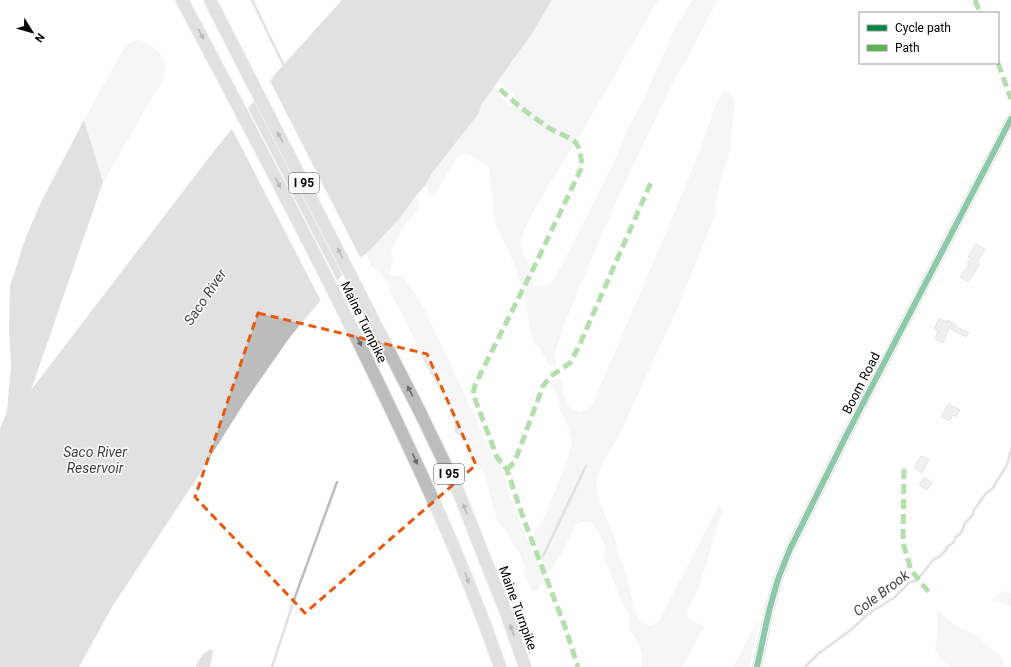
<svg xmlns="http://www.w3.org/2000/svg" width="1011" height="667" viewBox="0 0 1011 667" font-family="Roboto,sans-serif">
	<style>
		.green { fill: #eaeaea }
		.water { fill: #bcbcbc }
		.pier { fill: #fff }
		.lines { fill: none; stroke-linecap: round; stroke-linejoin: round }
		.stream { stroke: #bcbcbc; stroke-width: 2.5 }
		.building { fill: #ddd; stroke: #c5c5c5 }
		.highway-casing { stroke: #dbdbdb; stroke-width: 14 }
		.secondary { stroke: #c2c2c2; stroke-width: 10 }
		.highway { stroke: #bdbdbd; stroke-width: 12 }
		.quiet { stroke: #58b947; stroke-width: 5; stroke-dasharray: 10 5; stroke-linecap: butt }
		.cycleway-casing { stroke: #fff; stroke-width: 8 }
		.cycleway { stroke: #00873e; stroke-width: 6 }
		.oneway { fill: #686868 }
		.marked { fill: none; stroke: #e8590c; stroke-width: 3; stroke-dasharray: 8 5; stroke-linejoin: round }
		.labels { text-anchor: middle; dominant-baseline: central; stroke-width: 3; stroke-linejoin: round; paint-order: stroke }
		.shield { fill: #fff; stroke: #4c4c4c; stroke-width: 1 }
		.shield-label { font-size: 12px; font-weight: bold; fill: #000 }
		.street-label { font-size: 13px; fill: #000; stroke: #fff }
		.water-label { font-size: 14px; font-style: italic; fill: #414141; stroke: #fff }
	</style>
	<rect width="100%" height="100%" fill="#fff"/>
	<path class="green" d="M552 0H658L580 135 565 158 528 221 521 238 522 254 527 260 535 287C548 287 549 286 556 276L613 164 627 130 643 101 674 30 693 0H718L685 62 676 76 619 195 577 293 563 328 554 355 557 365 555 367 548 364 540 348 534 344 530 330 525 296 514 264 495 222 489 169 486 165 465 152C454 158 451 169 444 179 441 185 437 190 433 195L428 191 425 186 432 173 479 113 481 105 494 86 498 90 500 97 511 106 517 105 518 103C513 88 503 90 499 79L513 62 531 35Z
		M134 41C149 42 166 52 165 68 165 81 156 91 150 101 134 128 120 155 103 182L84 120 117 60 126 46Z
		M724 90 729 93 735 100 730 150 717 193 715 215 678 307 619 435 603 462 596 481 598 499 614 536 618 552 627 577 634 608 640 622 650 626 659 621 719 504 722 511 700 584 687 611 688 618 704 627 682 667H642C644 656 638 637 629 630L630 616 619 596 610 572 604 559 606 548 600 535 591 522H581L575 526 564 549 548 574 534 538V530L541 524 551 502 569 455 572 442 568 427 561 412 556 392 550 384 553 379 560 378C566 394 563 407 581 412L587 409 593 403 672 219 702 145 716 104Z
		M415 197 419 199V209C406 222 398 234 391 251L394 259 389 273 393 276 402 275 423 306 478 423 489 449 501 465 510 498 529 544 545 576 546 582 541 584 538 590 532 591 525 575 524 566 520 553 513 545 506 530 497 522 496 516 484 473 478 463 471 457 466 441 454 432 455 424 451 410 427 367 405 319 391 294 388 283 379 272 370 266 367 253 400 218Z
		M1007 591 1011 593V606L994 601 993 599C997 594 1001 592 1007 591Z
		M937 609 954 625 978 637 991 649 999 654 1004 662V667H951L941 660 935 651 938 624 936 610Z
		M760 616 749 667H733Z"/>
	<path class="water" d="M342 0H552L531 35 481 105 479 113 432 173 425 186 415 197 400 218 367 253 351 264 290 337 246 400 197 478 112 607 79 667H0V429L7 411 11 365 9 330 10 286 26 237 41 202 84 120 103 182 31 390 211 155 276 73Z
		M211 649 213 652 210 667H196C199 658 203 653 211 649Z"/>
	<path class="pier" d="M269 79 361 259 353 265 343 276 253 99Z
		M247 106 338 282 322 303 231 127Z"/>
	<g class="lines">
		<path class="stream" d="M252 0 284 66
			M543 556 586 466
			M272 667 295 597 337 482
			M805 667 818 654 852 629 868 614 895 597 909 583 917 580 934 559 939 557 946 550 947 547 954 542 955 538 961 533 965 523 973 515 974 510 986 493 992 489 1007 465 1011 449"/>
	</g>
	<path class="building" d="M976 244 985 249 977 262 980 264 968 282 960 277 969 264 967 263 971 258 968 257Z
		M939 318 947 322 948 320 956 325 955 326 969 333 966 337 949 328 943 343 935 339 938 331 934 329Z
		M948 404 960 410 956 417 953 415 950 421 941 417Z
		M921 456 929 460 922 473 914 468Z
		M924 477 932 482 927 490 919 485Z"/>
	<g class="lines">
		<defs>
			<path id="highway" d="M182 0C247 123 312 245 372 370 419 467 465 565 500 667
				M210 0 419 410 458 491 507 615 525 667"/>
		</defs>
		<use href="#highway" class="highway-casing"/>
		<path class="secondary" d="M757 667 769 611 778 579 790 549 845 438 1011 119"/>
		<use href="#highway" class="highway"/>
		<path class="quiet" d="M975 0 980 13
			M998 63 1011 99
			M500 89C515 104 532 116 549 128 557 133 569 136 576 143 581 150 581 159 582 167L536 263 475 385 473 394 497 457 507 470 524 520 565 627 578 667
			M904 469 903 543 911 570 930 594
			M507 470 515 461 543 386 551 376 570 363 579 346 652 180"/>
		<defs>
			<path id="cycleway" d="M757 667 769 611 778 579 790 549 845 438 1011 119"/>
		</defs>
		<use href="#cycleway" class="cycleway-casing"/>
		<use href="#cycleway" class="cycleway"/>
	</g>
	<defs><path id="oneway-solid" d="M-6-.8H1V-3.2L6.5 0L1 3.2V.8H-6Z"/></defs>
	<g class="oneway">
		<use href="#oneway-solid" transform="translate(201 34) rotate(62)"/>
		<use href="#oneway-solid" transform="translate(280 137) rotate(-117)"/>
		<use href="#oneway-solid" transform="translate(278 183) rotate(63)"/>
		<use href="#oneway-solid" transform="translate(340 253) rotate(-117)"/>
		<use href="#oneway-solid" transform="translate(359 341) rotate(64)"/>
		<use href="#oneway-solid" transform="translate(410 391) rotate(-117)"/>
		<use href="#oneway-solid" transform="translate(415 459) rotate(66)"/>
		<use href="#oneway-solid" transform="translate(465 509) rotate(-112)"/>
		<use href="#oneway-solid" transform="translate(467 578) rotate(70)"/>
		<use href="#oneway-solid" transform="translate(512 630) rotate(-109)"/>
	</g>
	<path d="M0 0H1011V667H0ZM258 313 427 354 476 465 305 613 195 497Z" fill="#fff" fill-opacity=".55" fill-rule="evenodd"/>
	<path class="marked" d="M258 313 427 354 476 465 305 613 195 497Z"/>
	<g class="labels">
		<g class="shield">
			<rect x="289" y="173" width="30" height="20" rx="3"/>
			<rect x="434" y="464" width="30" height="20" rx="3"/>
		</g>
		<g class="shield-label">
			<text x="304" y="183">I 95</text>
			<text x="449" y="474">I 95</text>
		</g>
		<g class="street-label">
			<text transform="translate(364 322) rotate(64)">Maine Turnpike</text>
			<text transform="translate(861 383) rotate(-63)">Boom Road</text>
			<text transform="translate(518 608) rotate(70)">Maine Turnpike</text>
		</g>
		<g class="water-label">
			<text transform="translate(205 297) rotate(-56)">Saco River</text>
			<text x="95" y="452">Saco River<tspan x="95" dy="16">Reservoir</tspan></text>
			<text transform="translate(881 593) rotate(-37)">Cole Brook</text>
		</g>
	</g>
	<rect x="859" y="12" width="140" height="52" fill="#ffffff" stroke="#999999"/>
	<rect x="867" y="25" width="20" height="6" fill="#00873e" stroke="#999999"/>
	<text x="895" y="32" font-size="12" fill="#000000">Cycle path</text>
	<rect x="867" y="45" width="20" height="6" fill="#58b947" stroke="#999999"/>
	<text x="895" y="52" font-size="12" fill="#000000">Path</text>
	<g transform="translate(32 32) rotate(127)" stroke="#ffffff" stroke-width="3" paint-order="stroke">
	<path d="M0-3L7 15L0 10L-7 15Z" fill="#000000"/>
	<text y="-6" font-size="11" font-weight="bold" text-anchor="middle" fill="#000000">N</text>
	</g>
</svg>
